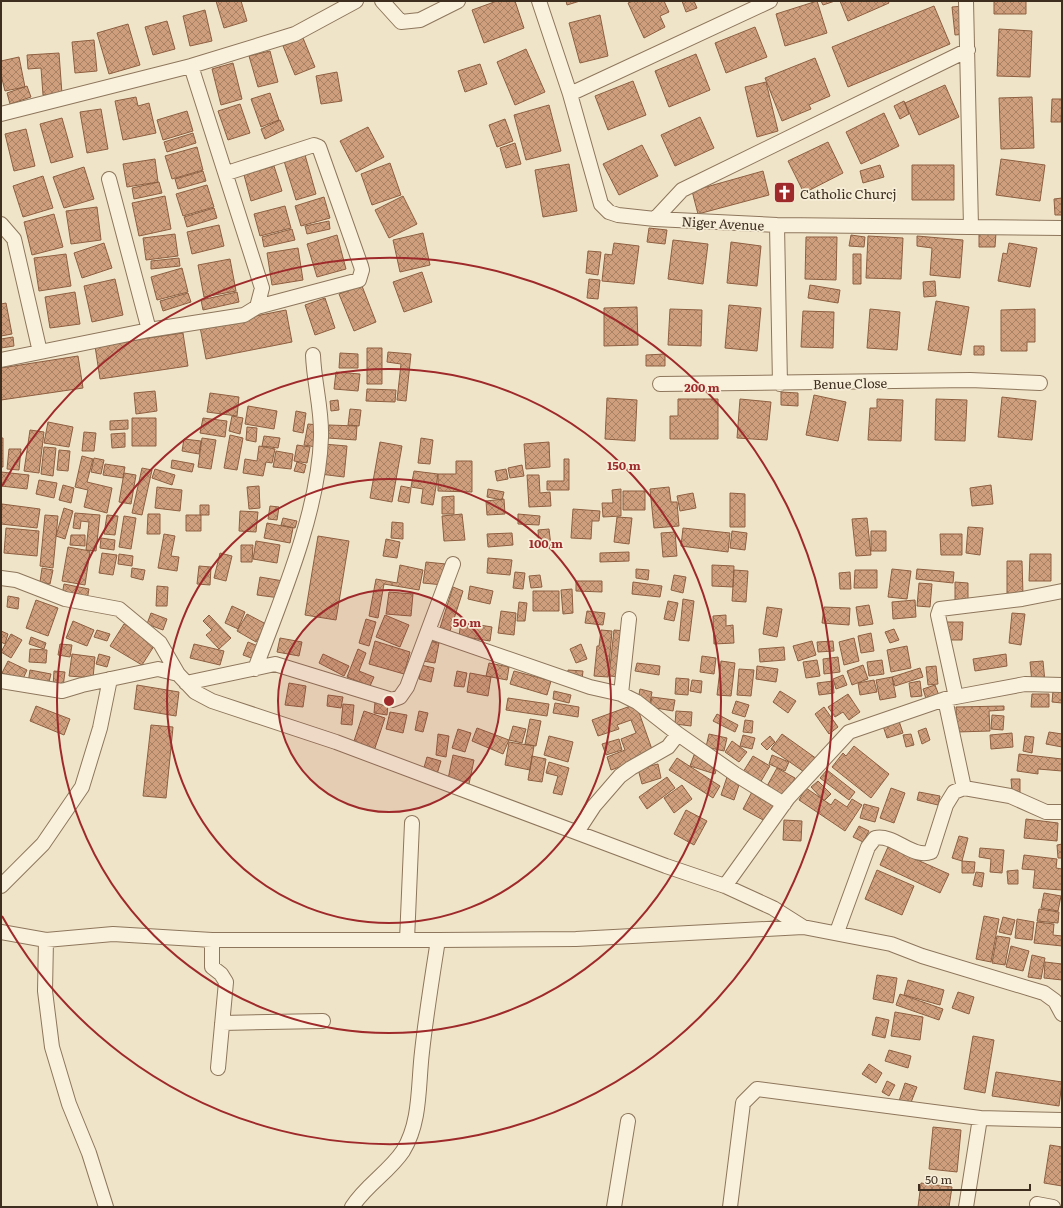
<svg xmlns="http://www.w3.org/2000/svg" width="1063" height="1208" viewBox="0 0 1063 1208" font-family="Literata,serif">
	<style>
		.building { fill: url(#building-cross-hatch); stroke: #8d5f41 }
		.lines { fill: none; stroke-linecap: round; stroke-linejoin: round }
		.street-casing { stroke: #8d765c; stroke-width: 16 }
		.street { stroke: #faf1dc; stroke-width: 14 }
		.ring { fill: none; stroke: #9e2a2b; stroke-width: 2 }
		.labels { text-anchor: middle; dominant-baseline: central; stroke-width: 3.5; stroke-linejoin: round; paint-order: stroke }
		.poi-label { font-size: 13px; fill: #3d2e20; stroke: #f7eed8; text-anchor: start }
		.street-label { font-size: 13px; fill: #3d2e20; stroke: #f7eed8 }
		.centre { fill: #9e2a2b; stroke: #f7eed8; stroke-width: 2 }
		.ring-label { font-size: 12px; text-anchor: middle; font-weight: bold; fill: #9e2a2b; stroke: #f7eed8; stroke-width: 3.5; stroke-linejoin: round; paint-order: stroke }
	</style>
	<defs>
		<pattern id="building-cross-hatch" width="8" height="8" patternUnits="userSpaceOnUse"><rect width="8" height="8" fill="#cf9f7d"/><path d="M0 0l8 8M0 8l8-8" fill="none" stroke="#a98266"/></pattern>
	</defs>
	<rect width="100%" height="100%" fill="#f0e4c8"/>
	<path class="building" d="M216 1H241L247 21 224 28Z
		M497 1H515L524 28 484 43 472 10Z
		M566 1H580L567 5Z
		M633 1H664L669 12 660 16 665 27 644 38 628 3Z
		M682 1H694L697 8 686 12Z
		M817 1 827 33 785 46 776 14Z
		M821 1H835L823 5Z
		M840 1H888L889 3 848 21Z
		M994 1H1026V14H994Z
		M934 6 950 44 848 87 832 47Z
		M964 6 967 34 955 35 952 7Z
		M205 10 212 41 190 46 183 16Z
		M600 15 608 56 580 63 569 23Z
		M167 21 175 49 153 55 145 27Z
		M128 24 140 65 109 74 97 33Z
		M755 27 767 57 726 73 715 43Z
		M999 29 1032 31 1030 77 997 76Z
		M303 38 315 67 295 75 283 46Z
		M94 40 97 71 75 73 72 42Z
		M526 49 545 92 515 105 497 62Z
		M270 51 278 82 258 87 249 56Z
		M59 53 62 94 43 95 41 68 28 69 27 55Z
		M696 54 710 90 669 107 655 71Z
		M19 57 25 87 5 91 1 75V61Z
		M815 58 830 96 809 105 811 109 782 121 765 78Z
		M233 63 242 99 221 105 212 69Z
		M480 64 487 84 465 92 458 71Z
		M337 72 342 101 321 104 316 76Z
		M633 81 646 115 608 130 595 96Z
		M766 82 778 131 757 137 745 87Z
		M945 85 959 117 919 135 905 103Z
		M27 86 31 97 10 104 7 93Z
		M270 93 279 120 261 127 251 99Z
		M136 97 138 106 149 103 156 133 123 140 115 101Z
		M1032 97 1034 148 1001 149 999 98Z
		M1052 99H1062L1061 122H1051Z
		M904 101 909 114 900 119 894 106Z
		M240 104 250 133 228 140 218 111Z
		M549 105 561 151 526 160 514 115Z
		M101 109 108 149 87 153 80 112Z
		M187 111 193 131 163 140 157 120Z
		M884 113 899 146 861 164 846 132Z
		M700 117 714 148 675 166 661 135Z
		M62 118 73 157 51 163 40 124Z
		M505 119 513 141 497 147 489 125Z
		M280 120 284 130 265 139 261 129Z
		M368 127 384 157 356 172 340 141Z
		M26 129 35 166 14 171 5 134Z
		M193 133 196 143 167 152 164 142Z
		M828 142 843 173 804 193 788 161Z
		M515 143 521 164 506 168 500 148Z
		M642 145 658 176 619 195 603 164Z
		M197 147 203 170 172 179 165 156Z
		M305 155 316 194 296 200 284 161Z
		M155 159 158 182 127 187 123 164Z
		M1001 159 1045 165 1040 201 996 195Z
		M390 163 401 195 372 205 361 174Z
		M569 164 577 211 543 217 535 170Z
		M880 165 884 177 863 183 860 171Z
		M912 165H954V200H912Z
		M274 166 282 191 251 201 244 175Z
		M84 167 94 199 64 208 53 177Z
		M203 171 206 181 178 189 175 179Z
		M763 171 769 195 698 214 692 191Z
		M43 176 53 208 23 217 13 186Z
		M159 182 162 193 134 199 132 188Z
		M207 185 214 207 183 216 176 194Z
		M165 196 171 229 139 236 132 203Z
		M403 196 417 224 389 238 375 210Z
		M324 197 330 218 301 226 295 206Z
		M1062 198V215H1055L1054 199Z
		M285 206 291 228 260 236 254 214Z
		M97 207 101 240 71 244 66 211Z
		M214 208 217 218 187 227 184 217Z
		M54 214 63 247 32 255 24 222Z
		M329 221 330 229 307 234 305 226Z
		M219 225 224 246 192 254 187 232Z
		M649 228 667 230 665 244 647 242Z
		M292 229 295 240 264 247 262 237Z
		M423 233 430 265 400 272 393 240Z
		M979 233H996L995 247H979Z
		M175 234 178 256 146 260 143 238Z
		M337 235 346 269 317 277 307 244Z
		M851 235 865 237 864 247 849 246Z
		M868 236 903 238 901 279 866 278Z
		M917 236 963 240 960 278 930 275 932 248 917 246Z
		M806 237H837L836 280 805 279Z
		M673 240 708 244 703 284 668 279Z
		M731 242 761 246 757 286 727 283Z
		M104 243 112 268 82 278 74 253Z
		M614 243 639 246 634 284 602 281 605 254 612 255Z
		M1009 243 1037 248 1030 287 998 281 1003 253 1007 254Z
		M298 248 303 280 272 285 267 253Z
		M588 251 601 252 598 275 586 273Z
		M66 254 71 286 39 291 34 258Z
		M853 254H861V284H853Z
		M179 258 180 266 151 269V261Z
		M230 259 236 291 204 297 198 265Z
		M182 268 188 292 157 300 151 277Z
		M422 272 432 302 404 312 393 282Z
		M115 279 123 315 92 322 84 286Z
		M589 279 600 280 598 299 587 298Z
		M935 281 936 296 924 297 923 282Z
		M810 285 840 290 838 303 808 298Z
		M362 286 376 322 354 331 339 294Z
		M75 292 80 324 50 328 45 297Z
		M237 292 239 302 203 310 201 300Z
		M188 293 191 302 163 311 160 301Z
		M325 298 335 328 315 335 305 305Z
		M936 301 969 307 961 355 928 350Z
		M6 303 12 334 1 336V304Z
		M729 305 761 308 757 351 725 348Z
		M637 307 638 345 604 346V308Z
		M670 309 702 310 701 346 668 345Z
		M870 309 900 312 897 350 867 348Z
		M1035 309V342H1027V351H1001V310Z
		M286 310 292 342 206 359 200 327Z
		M803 311 834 312 833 348 801 347Z
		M183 333 188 366 100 379 95 346Z
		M13 337 14 346 1 348V339Z
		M974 346H984V355H974Z
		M367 348H382V384H367Z
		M388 352 411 354 406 401 397 400 401 364 387 362Z
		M340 353 358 354V368H339Z
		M665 354V366H646V355Z
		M78 356 83 388 1 400V368Z
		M336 372 360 374 358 391 334 389Z
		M367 389 396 390 395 402 366 401Z
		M155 391 157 411 136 414 134 393Z
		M781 392 798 393V406L781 405Z
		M210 393 239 397 237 416 207 412Z
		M814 395 846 402 838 441 806 435Z
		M1002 397 1036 401 1032 440 998 437Z
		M607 398 637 400 635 441 605 439Z
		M678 399H718V439H670V416H678Z
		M740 399 771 402 767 440 737 438Z
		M877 399 903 400 901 441 868 440 870 408H877Z
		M936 399 967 400 965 441 935 440Z
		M338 400 339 410 331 411 330 401Z
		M248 406 277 411 274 429 245 424Z
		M350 409 361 410 359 426 348 425Z
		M296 411 306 413 303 433 293 431Z
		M232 416 243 418 240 434 229 431Z
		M132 418H156V446H132Z
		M203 418 227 421 225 437 200 433Z
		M128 420V429L110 430V421Z
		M48 422 73 427 69 447 44 443Z
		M308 424 319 425 316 447 304 445Z
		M329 425 357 426 356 440 328 438Z
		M247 427 257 428 256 442 246 440Z
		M30 430 44 432 39 473 24 471Z
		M84 432 96 433 94 451H82Z
		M125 433V447L112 448 111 434Z
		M230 435 243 438 237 470 224 468Z
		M264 436 280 438 278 448 262 446Z
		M1 438H3V467H1Z
		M202 438 216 440 211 469 198 467Z
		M421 438 433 440 430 464 418 463Z
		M184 439 201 441 199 454 182 451Z
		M380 442 402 446 392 502 370 498Z
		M549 442 550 467 526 469 524 444Z
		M323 444 347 446 344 477 320 474Z
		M297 445 310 447 307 463 294 461Z
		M259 446 275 449 272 463 266 462 263 476 243 473 245 459 257 461Z
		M44 447 56 448 53 476 41 474Z
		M9 449H21L19 470 7 469Z
		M59 450 70 451 68 471 57 470Z
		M276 451 293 454 291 469 273 467Z
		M82 456 93 459 87 482 112 488 107 513 84 507 88 490 75 487Z
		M94 458 104 460 101 474 91 472Z
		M564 459H569V490H547V481H564Z
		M172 460 194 464 192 472 171 468Z
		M456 461H472V492L438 491V474H456Z
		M297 462 306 465 304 473 294 471Z
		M105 464 125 467 123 478 103 475Z
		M522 465 524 476 510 478 508 468Z
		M142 468 152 470 142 515 132 513Z
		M155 469 175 475 172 485 152 478Z
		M506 469 508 479 497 481 495 471Z
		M414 471 438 474 433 505 421 503 423 489 411 487Z
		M1 472 29 475 27 489 1 486Z
		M124 473 136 475 131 504 119 502Z
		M527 475H539L540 493 550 492 551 506 529 507Z
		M39 480 57 483 54 498 36 494Z
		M63 485 74 488 71 503 59 500Z
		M991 485 993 504 972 506 970 488Z
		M259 486 260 508 249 509 247 487Z
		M401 486 411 488 409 503 398 501Z
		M157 487 182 490 180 511 155 508Z
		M669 487 671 502H677L679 526 654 528 650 489Z
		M488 489 504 492 502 500 487 497Z
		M621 489V516L603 517 602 503H613L612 490Z
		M623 491H645V510H623Z
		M693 493 696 508 680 511 677 496Z
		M730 493 745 494V527H730Z
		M454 496V514H442V497Z
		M504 499 505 514 487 515 486 501Z
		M2 504 40 509 37 528 1 524Z
		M200 505H209V515H200Z
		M270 506 279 507 277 520 268 519Z
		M64 508 73 511 65 539 56 536Z
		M573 509 600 511 599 521H592L591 539 571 538Z
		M240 511 258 512 256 532 239 531Z
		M75 513 100 515 96 551 86 550 89 522 81 521 80 529 73 528Z
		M148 514H160V534H147Z
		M462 514 465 540 444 541 442 516Z
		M518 514 540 516 539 525 518 524Z
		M45 515 58 516 53 568 40 566Z
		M107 515 118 516 115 535 104 534Z
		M186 515H201V531H186Z
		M124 516 136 518 131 549 119 547Z
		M617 517 632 518 629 544 614 542Z
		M283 518 297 521 295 528 281 525Z
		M867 518 871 555 856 556 852 519Z
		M392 522 403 523V539L391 538Z
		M267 523 293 528 290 543 264 538Z
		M968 527 983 528 980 555 966 553Z
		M6 528 39 531 37 556 4 553Z
		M683 528 730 533 728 552 681 546Z
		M549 529 551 546H539L538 530Z
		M732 531 747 533 745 550 730 548Z
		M871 531H886V551H871Z
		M675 532 677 556 663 557 661 533Z
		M512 533 513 545 488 547 487 534Z
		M164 534 175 536 171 556 179 557 177 571 158 568Z
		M940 534H962V555H941Z
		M71 535H85V546L70 545Z
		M318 536 349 541 336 620 305 615Z
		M101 538 115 540 114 550 100 548Z
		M386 539 400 542 397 558 383 556Z
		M256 541 280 545 277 563 253 559Z
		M241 545H253L252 562H241Z
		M68 547 90 551 85 585 62 581Z
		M629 552V561L600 562V553Z
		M102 553 117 555 113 575 99 573Z
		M220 553 232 556 226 581 214 578Z
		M119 554 133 556 132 566 118 564Z
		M1030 554H1051V581H1029Z
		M488 558 512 560 510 575 487 573Z
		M1007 561H1022L1023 595H1007Z
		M426 562 446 564 443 585 423 583Z
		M400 565 423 570 419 590 384 584 378 618 369 616 376 579 397 583Z
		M712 565 734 566 733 587 712 586Z
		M199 566 211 567 210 585 197 584Z
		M42 568 53 570 50 584 40 582Z
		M132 568 145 570 143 580 131 577Z
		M636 569 649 570 648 580 636 578Z
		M892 569 911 571 907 599 888 597Z
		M917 569 954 572 953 583 916 579Z
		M734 570 748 571 746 602 732 601Z
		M855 570H877V588H854Z
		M515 572 525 573 523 589 513 588Z
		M850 572 851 589H840L839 573Z
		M540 575 542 587 531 588 529 576Z
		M674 575 686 577 683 593 671 590Z
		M260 577 283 581 280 598 257 595Z
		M576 581H602V592L576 591Z
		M633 582 662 586 660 597 632 594Z
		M955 582 968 583V603H955Z
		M919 583 932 584 930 607 917 606Z
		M64 584 89 589 87 600 62 595Z
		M157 586 168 587 167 606H156Z
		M470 586 493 591 490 604 468 599Z
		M453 587 463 591 450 631 440 628Z
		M572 589 573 613 563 614 561 590Z
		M533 591H559V611H533Z
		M389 592 413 594 411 616 386 614Z
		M8 596 19 598 18 609 7 607Z
		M683 599 694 601 689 641 679 640Z
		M36 600 58 608 48 636 26 628Z
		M915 600 916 617 893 619 892 602Z
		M668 601 678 603 674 621 664 619Z
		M519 602 527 603 525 621H517Z
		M869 605 873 624 859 626 856 607Z
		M232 606 245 612 238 629 225 623Z
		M767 607 782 609 777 637 763 634Z
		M824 607 850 608 849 625 822 623Z
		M501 611 516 613 514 635 498 633Z
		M587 611 605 613 603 625 585 623Z
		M151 613 167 619 163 630 147 624Z
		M1012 613 1025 614 1021 645 1009 643Z
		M247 614 266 624 256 642 237 631Z
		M209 615 231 638 219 649 206 635 212 630 203 621Z
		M385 615 409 625 400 647 376 637Z
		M726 615V626L733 625 734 643 714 644 713 616Z
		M366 619 376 622 369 646 359 643Z
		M73 621 94 630 87 646 66 638Z
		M461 622 492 627 490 641 459 636Z
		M946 622H963L962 640H946Z
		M124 624 156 643 142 665 110 646Z
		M894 629 899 640 890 643 885 632Z
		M97 630 110 634 107 641 94 637Z
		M601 630 612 631 608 677 594 676 597 646H599Z
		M614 630 626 631 622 677 609 676Z
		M1 631 8 634 5 644 1 642Z
		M871 633 874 651 861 653 858 636Z
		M11 634 22 640 11 658 1 652Z
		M31 637 46 643 44 649 29 644Z
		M280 638 302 642 299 656 277 652Z
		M854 638 859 661 844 665 839 642Z
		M375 641 410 652 404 674 369 664Z
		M427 641 439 643 435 663 423 661Z
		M812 641 816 655 798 661 793 646Z
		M833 641 834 651 818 652 817 642Z
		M248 642 258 646 254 659 243 655Z
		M60 644 72 645 70 657 58 655Z
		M194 644 224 651 220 665 190 658Z
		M581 644 587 659 576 663 570 649Z
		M907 646 911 668 891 672 887 650Z
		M784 647 785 660 760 662 759 649Z
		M30 649 47 650 46 663 29 662Z
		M358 649 366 653 359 671 374 677 370 686 347 677Z
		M72 654 95 657 93 678 69 676Z
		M99 654 110 657 107 667 96 664Z
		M323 654 349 666 344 676 319 663Z
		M1006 654 1007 666 975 671 973 659Z
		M702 656 716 658 714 674 700 672Z
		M838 657 840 672 824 674 823 659Z
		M817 660 820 676 806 678 803 662Z
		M882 660 884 674 869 676 867 662Z
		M8 661 27 670 22 681 2 673Z
		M721 661 735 663 731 696 717 695Z
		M1043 661 1045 682 1032 683 1030 662Z
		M489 663 509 667 507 680 486 676Z
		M637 663 660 666 659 675 635 671Z
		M421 665 434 668 431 682 419 679Z
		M863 665 868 679 852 685 847 671Z
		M757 666 778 669 776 682 756 679Z
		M936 666 938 684 928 685 926 667Z
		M920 668 923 677 895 686 892 677Z
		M739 669 754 670 751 696 737 695Z
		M30 670 51 674 48 686 28 683Z
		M568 670 583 671 582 680 567 678Z
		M54 671 65 672 63 687 53 686Z
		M457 671 467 673 464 687 454 686Z
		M514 671 551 681 547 695 510 684Z
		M470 673 491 677 488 696 467 692Z
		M843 675 847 685 836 689 833 679Z
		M892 677 896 697 880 700 876 680Z
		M676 678 689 679 688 695 675 694Z
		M692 680 702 681 701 693 690 691Z
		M874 680 877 692 860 695 858 683Z
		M833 681 834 693 819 695 817 683Z
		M920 681 922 696 911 697 909 683Z
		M289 683 306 686 303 707 285 705Z
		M137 685 179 692 176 716 134 709Z
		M935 685 940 698 927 702 923 689Z
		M640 689 652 692 650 703 638 700Z
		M554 691 571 695 569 703 553 699Z
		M780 691 796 701 788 713 773 702Z
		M1053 691 1062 692V703L1052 702Z
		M848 694 860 712 849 720 843 712 835 717 828 707Z
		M1032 694H1049V707H1031Z
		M328 695 343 697 341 708 327 706Z
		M652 697 675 700 673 711 650 707Z
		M508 698 549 704 547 716 506 710Z
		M736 701 749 705 745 717 732 713Z
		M375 702 388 704 387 715 374 713Z
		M555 703 579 707 578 717 553 713Z
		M343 704 354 705 352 725 341 724Z
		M636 704 654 755 611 770 607 757 625 750 621 739 636 733 631 720 617 725 619 729 598 736 592 720Z
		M36 706 70 719 64 735 30 721Z
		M1004 706V710L989 711 990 731 957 732 956 707Z
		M824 707 838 727 829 734 815 714Z
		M364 711 385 718 374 751 353 744Z
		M419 711 428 713 423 732 415 730Z
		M676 711 692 712 691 726 675 724Z
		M390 712 407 715 403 733 386 729Z
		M717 714 738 725 735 732 713 721Z
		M992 715 1004 716 1003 730 991 729Z
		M530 719 541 721 536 746 525 744Z
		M745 720 753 721 752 733 743 732Z
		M899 721 903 733 887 738 883 726Z
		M151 725 173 727 166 798 143 796Z
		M513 726 526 729 522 743 509 740Z
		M477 728 509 740 503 754 472 741Z
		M926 728 930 740 922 744 918 731Z
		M458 729 471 733 465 752 452 748Z
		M1049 732 1062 734V747L1046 744Z
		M1012 733 1013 747 991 749 990 735Z
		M438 734 449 736 446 757 436 755Z
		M709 734 727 738 724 751 706 747Z
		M782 734 817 759 807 774 771 749Z
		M911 734 914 745 906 747 903 735Z
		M743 735 755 738 752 749 740 746Z
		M549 736 573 742 568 762 544 755Z
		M770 736 775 742 767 750 761 744Z
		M1025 736 1034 737 1032 753 1023 751Z
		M619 739 622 750 606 755 602 744Z
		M732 741 747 752 739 762 725 752Z
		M509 742 534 746 530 770 505 765Z
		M854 746 889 774 871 798 832 767 843 753 846 756Z
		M1019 754 1062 759V771L1038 769V774L1017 771Z
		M453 755 474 760 469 784 448 779Z
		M694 755 718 763 715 774 690 766Z
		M772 755 789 762 785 771 769 764Z
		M532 756 546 759 542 782 528 780Z
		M753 756 770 766 760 783 743 772Z
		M427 757 441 761 437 774 423 771Z
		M677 758 720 786 713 798 669 770Z
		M549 762 569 768 562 795 553 793 558 776 546 773Z
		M658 764 661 778 642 784 638 769Z
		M777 768 795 778 784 796 767 786Z
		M827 770 855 792 849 800 820 778Z
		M667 777 675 788 647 809 639 797Z
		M727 777 740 782 734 800 721 795Z
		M1011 779H1020V792H1012Z
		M818 781 831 794 824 801 811 787Z
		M682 785 692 799 674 813 664 798Z
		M806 788 831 805 835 799 847 807 852 799 862 805 845 831 799 800Z
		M891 788 905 793 894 823 880 818Z
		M753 790 775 801 765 821 743 809Z
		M919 792 940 796 938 805 917 800Z
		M864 804 879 808 875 822 860 818Z
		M686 810 707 821 694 845 674 834Z
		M1026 819 1058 823 1057 841 1024 838Z
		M784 820 802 821 801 841 783 840Z
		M859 826 869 831 863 842 853 837Z
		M959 836 968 838 962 861 952 858Z
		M1062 844V858H1058L1057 845Z
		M888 847 949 874 940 893 880 865Z
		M980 848 1004 850 1002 873 990 872 991 859 979 857Z
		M1024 855 1057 859 1056 868 1062 869V890L1033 888 1035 870 1022 869Z
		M962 861 975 862 974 873H962Z
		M877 870 914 886 902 915 865 899Z
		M1018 870V884H1008L1007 871Z
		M976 872 984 873 982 887 973 885Z
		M1044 893 1061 896 1058 911 1041 908Z
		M1039 909 1059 912 1058 923 1037 921Z
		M984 916 999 919 991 962 976 959Z
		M1003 917 1015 920 1011 935 999 932Z
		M1017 919 1034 922 1032 940 1015 938Z
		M1037 922 1054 924 1053 935 1062 936V946L1034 943Z
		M997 936 1010 938 1005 965 992 963Z
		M1011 946 1029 951 1023 971 1006 967Z
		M1032 955 1045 958 1041 979 1028 977Z
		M1045 962 1062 964V980L1044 978Z
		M877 975 897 978 893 1003 873 999Z
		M908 980 944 990 940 1005 904 995Z
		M958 992 974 997 969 1014 952 1008Z
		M900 994 943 1009 939 1020 896 1005Z
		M895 1012 923 1017 920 1040 891 1036Z
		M876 1017 889 1020 885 1038 872 1035Z
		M973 1036 994 1040 985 1093 964 1089Z
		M889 1050 911 1056 908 1068 885 1061Z
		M869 1064 882 1073 876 1083 862 1074Z
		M996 1072 1062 1082 1059 1106 992 1096Z
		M887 1081 895 1085 889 1096 882 1092Z
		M905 1083 917 1087 910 1105 899 1101Z
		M933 1127 961 1130 957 1172 929 1169Z
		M1050 1145 1062 1147V1186L1044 1183Z
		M921 1183 952 1187 949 1207H918Z"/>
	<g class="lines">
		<defs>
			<path id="street" d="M382 1 401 22 420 20 458 1
				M539 1 570 94 601 204 609 212 618 215 655 219 777 225 1062 228
				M966 1 971 227
				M191 66 262 288 257 307
				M570 94 770 1
				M1 114 191 66 295 34 356 1
				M109 179 149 330
				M655 219 682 190 968 50
				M1 224 14 239 40 352
				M777 225 780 384
				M1 360 149 330 244 315 257 307 359 280 362 270 361 266 319 147 314 145 227 173
				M660 384 970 380 1040 383
				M1 578 16 580 65 599 119 609 160 643 178 674
				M428 631 590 687 621 694 637 702 678 734 735 774 784 804
				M255 669C281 600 319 511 321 437 322 409 314 383 313 355
				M1 681 62 691 82 685 158 669 178 674 195 692 212 701 336 742 666 866 725 886 773 908 803 927
				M186 683 275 664 392 700 400 697 407 687 453 564
				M621 694 629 619
				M956 697 938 615 940 609 1022 599 1062 591
				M945 699 964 788
				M577 832 594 806 620 776 631 768 668 747 678 734
				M1 886 43 844 82 787 100 728 110 679
				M725 886 788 798 849 732 945 699 1025 684 1062 685
				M1 932 46 940 113 934 212 940H438L576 939 803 927 891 944 922 956 1044 993 1055 1001 1062 1014
				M837 932 868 847 875 838C895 834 912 859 931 852L946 805 954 792 964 788 1010 796 1046 812H1062
				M46 940 45 991 52 1047 69 1104 89 1153 106 1207
				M212 940V967L221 974 226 982 218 1068
				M407 940 412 823
				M222 1023 323 1021
				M1037 1204 1053 1207
				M352 1207C366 1185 389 1172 403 1151 421 1122 418 1085 422 1052 426 1015 432 978 438 940
				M614 1207 628 1121
				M730 1207 743 1103 757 1089 980 1118 1062 1120
				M966 1207 980 1118"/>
		</defs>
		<use href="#street" class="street-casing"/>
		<use href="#street" class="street"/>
	</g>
	<circle cx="389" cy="701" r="111" fill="#9e2a2b" fill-opacity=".12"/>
	<g class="ring">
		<circle cx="389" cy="701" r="111"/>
		<circle cx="389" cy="701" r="222"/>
		<circle cx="389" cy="701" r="332"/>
		<path d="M2 486A443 443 0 1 1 2 916"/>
	</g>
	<defs>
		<symbol id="church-square" viewBox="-11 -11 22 22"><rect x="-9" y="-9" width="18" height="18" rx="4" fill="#9e2a2b" stroke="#f7eed8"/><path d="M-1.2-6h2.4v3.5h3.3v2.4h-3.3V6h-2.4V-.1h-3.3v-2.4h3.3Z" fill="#fff"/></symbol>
	</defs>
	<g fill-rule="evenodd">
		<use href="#church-square" x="772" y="180" width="25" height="25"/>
	</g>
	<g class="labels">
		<g class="poi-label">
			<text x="800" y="193">Catholic Churcj</text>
		</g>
		<g class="street-label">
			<text transform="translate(723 223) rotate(3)">Niger Avenue</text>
			<text transform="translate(850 383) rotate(-1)">Benue Close</text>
		</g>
	</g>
	<circle cx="389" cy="701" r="6" class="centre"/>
	<g class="ring-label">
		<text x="702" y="392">200 m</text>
		<text x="624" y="470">150 m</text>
		<text x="546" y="548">100 m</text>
		<text x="467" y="627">50 m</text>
	</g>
	<rect width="1063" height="1208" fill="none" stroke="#3d2e20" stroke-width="4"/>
	<path d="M919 1184v6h111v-6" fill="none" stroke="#3d2e20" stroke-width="2"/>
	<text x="925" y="1184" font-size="12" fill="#3d2e20" stroke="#f7eed8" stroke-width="3" paint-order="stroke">50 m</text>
</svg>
